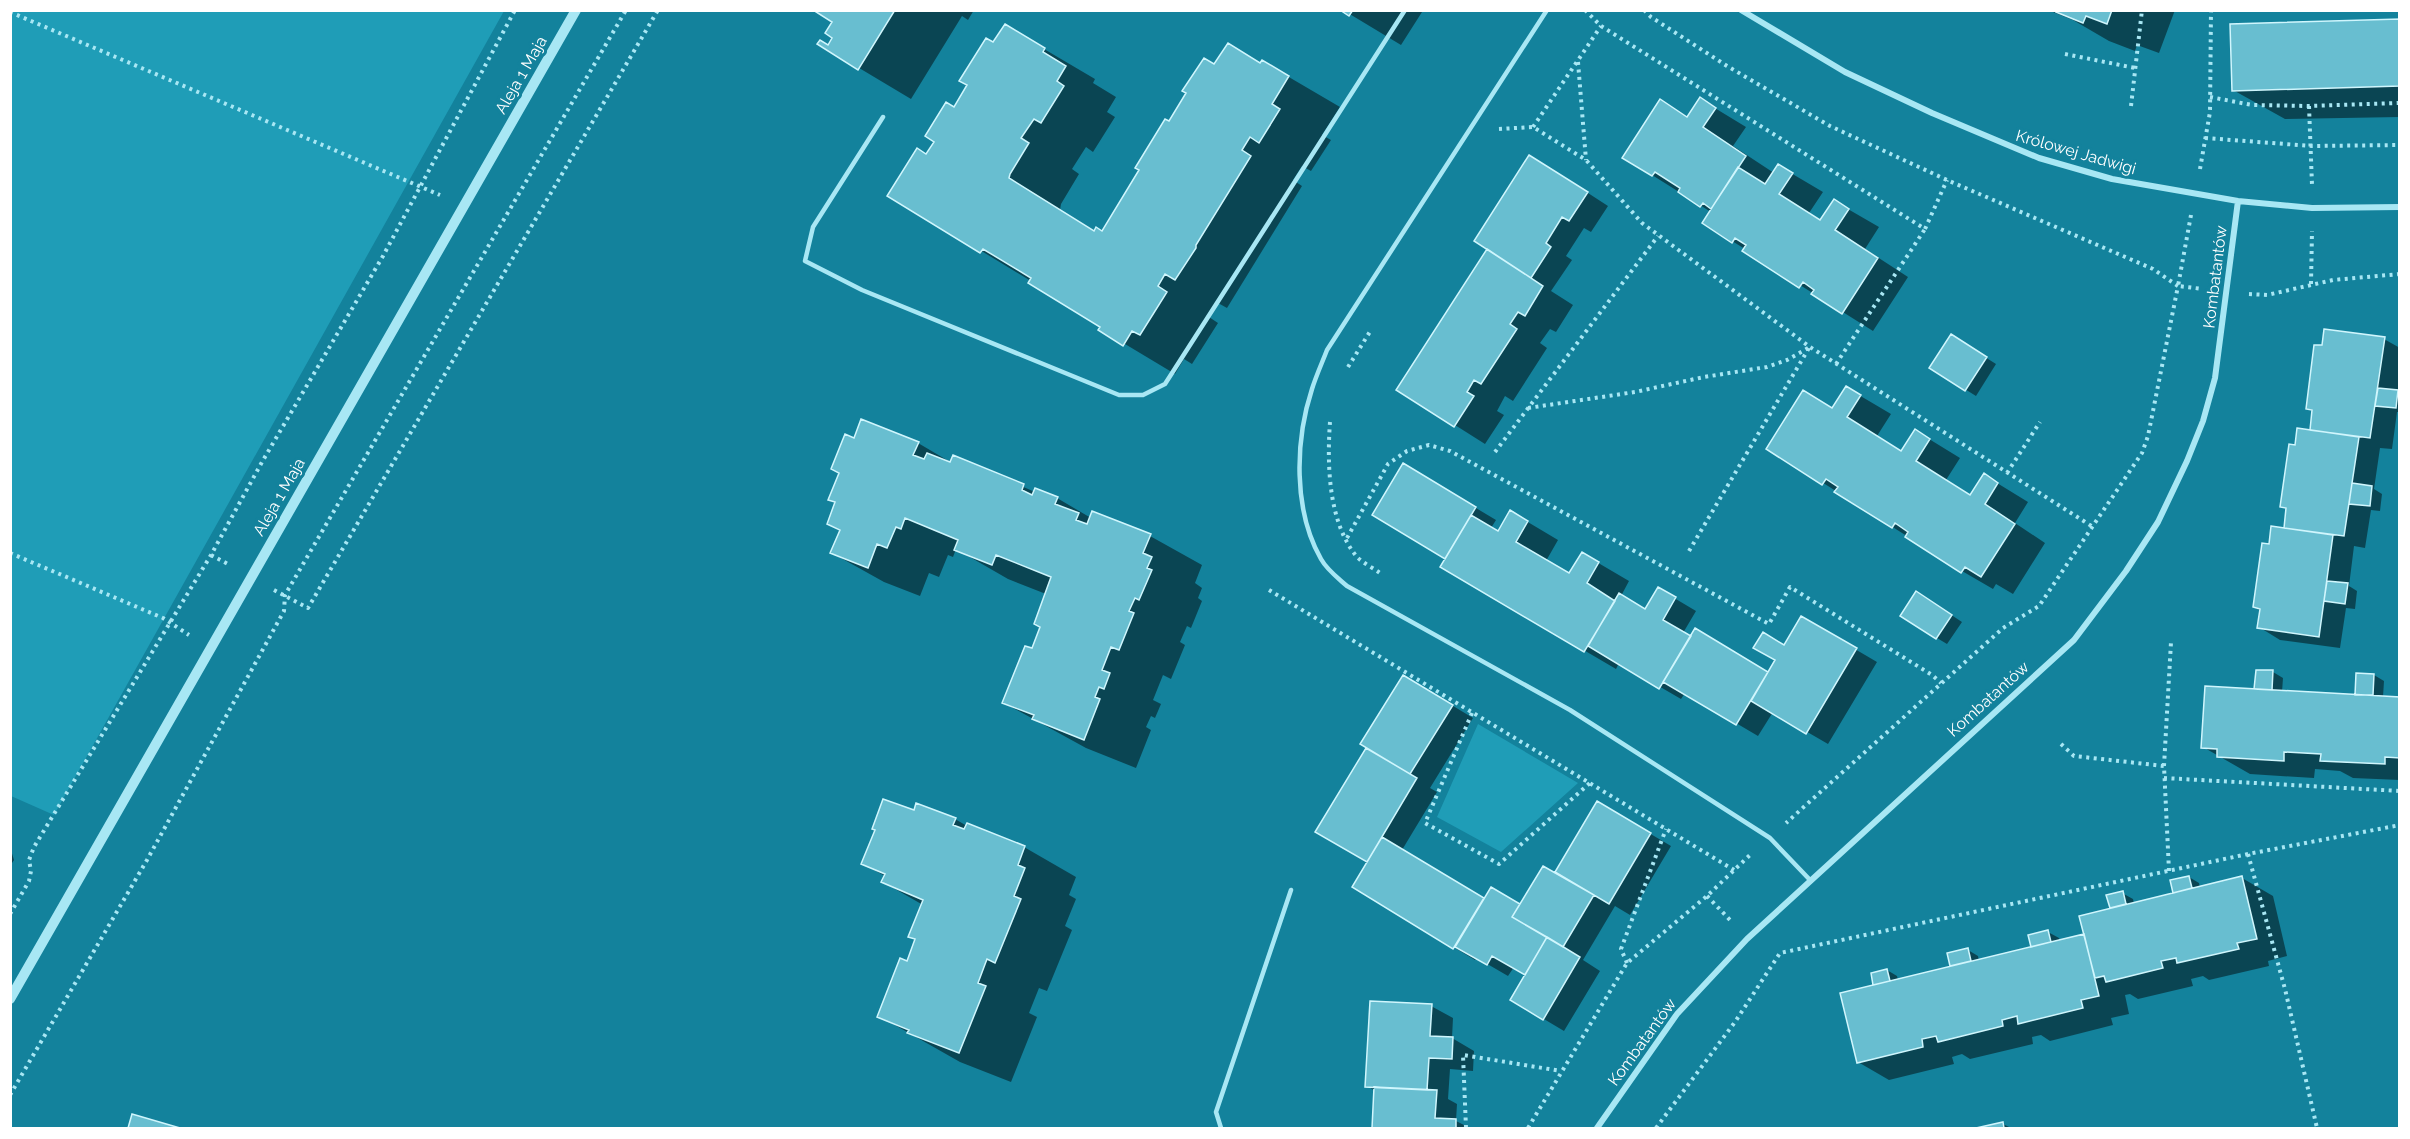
<svg xmlns="http://www.w3.org/2000/svg" width="2410" height="1139" viewBox="0 0 2410 1139" font-family="Raleway,sans-serif">
	<style>
		.green { fill: #1f9db7 }
		.shadow { fill: #0007 }
		.building { fill: #68bed0; stroke: #d0f6fd; stroke-width: 1.5 }
		.lines { fill: none; stroke-linecap: round; stroke-linejoin: round }
		.path { stroke: #a8e7f4; stroke-width: 4; stroke-dasharray: 3 4.5; stroke-linecap: butt }
		.service { stroke: #a8e7f4; stroke-width: 4.5 }
		.minor { stroke: #a8e7f4; stroke-width: 6 }
		.tertiary { stroke: #a8e7f4; stroke-width: 10 }
		.labels { text-anchor: middle; dominant-baseline: central; stroke-width: 6; stroke-linejoin: round; paint-order: stroke }
		.street-label { font-size: 16px; fill: #fff; stroke: #13829c }
	</style>
	<rect width="100%" height="100%" fill="#13829c"/>
	<path class="green" d="M11 10 504 11 54 815 11 796Z
		M1478 724 1578 783 1501 852 1437 817Z"/>
	<path class="shadow" d="M816 10H974L968 20 962 16 911 99 819 44 828 47 834 37V21Z
		M1343 10H1419L1422 12 1401 45Z
		M2048 10H2175L2159 53 2137 45 2135 51 2109 41 2073 20Z
		M2400 21V117L2285 119 2233 90Z
		M1005 26 1095 79 1093 83 1116 97 1107 112 1115 117 1093 152 1086 147 1072 169 1079 174 1061 204 1060 210 1095 231 1103 232 1169 123 1215 66 1261 64 1263 62 1340 107 1322 135 1331 140 1311 171 1302 166 1293 180 1302 186 1227 308 1218 303 1209 317 1218 323 1192 364 1184 359 1175 374 1100 329 1102 327 1031 281 889 195 927 156Z
		M1700 99 1746 127 1733 146 1774 173 1779 166 1823 192 1809 213 1821 220 1834 201 1879 227 1865 249 1908 277 1873 331 1744 250 1745 249 1732 241 1711 212 1652 175 1661 101 1688 117Z
		M1551 169 1608 206 1591 232 1584 228 1566 256 1572 260 1551 291 1573 305 1556 332 1550 329 1540 343 1547 348 1513 401 1505 396 1497 411 1504 415 1485 444 1398 389Z
		M2384 339 2400 348V412H2397L2392 449 2380 448 2374 489 2382 494 2380 511 2371 510 2365 548 2354 546 2349 586 2357 591 2355 609 2346 608 2340 648 2280 640 2259 627 2261 611 2254 607 2270 545 2285 530 2288 509 2282 506 2297 446 2311 432 2314 412 2307 408Z
		M1961 342 1996 364 1976 396 1931 368Z
		M1847 388 1891 414 1877 436 1902 452 1916 431 1960 458 1946 480 1971 496 1984 475 2028 502 2015 523 2045 543 2013 594 1996 584 1993 589 1962 571 1768 448 1804 392 1833 409Z
		M855 440 918 443 952 463 954 457 1035 492 1057 498 1091 518 1150 536 1202 565 1195 583 1202 588 1198 598 1202 601 1191 628 1187 626 1180 642 1185 645 1171 679 1163 675 1153 700 1161 704 1155 718 1151 716 1146 727 1151 730 1136 768 1086 748 1004 703 1033 650 1042 627 1046 594 1008 579 956 549 953 557 948 555 939 577 929 573 920 596 884 582 832 553 841 531 828 524Z
		M1404 465 1496 520 1491 528 1499 533 1511 512 1558 540 1546 561 1570 575 1583 554 1629 581 1621 596 1646 611 1659 589 1696 611 1683 633 1769 674 1802 618 1877 662 1828 744 1773 712 1758 736 1685 693 1681 699 1619 663 1616 669 1442 567 1447 558Z
		M1927 599 1962 622 1947 644 1937 638Z
		M2257 671 2273 672 2283 678 2282 692 2356 696 2358 675H2374L2384 681 2383 697 2400 698V780L2353 778 2340 771 2315 769 2314 778 2250 774 2203 747 2256 690Z
		M1425 689 1473 718 1430 788 1437 792 1402 850 1485 899 1520 906 1556 874 1598 803 1671 846 1630 915 1615 906 1583 960 1600 971 1564 1031 1512 1000 1527 974 1514 967 1508 976 1477 958 1475 960 1354 887 1369 862 1317 832 1368 748Z
		M915 812 955 819 967 826 1024 847 1076 877 1069 895 1076 899 1065 926 1072 930 1047 991 1039 988 1029 1013 1037 1017 1011 1082 960 1062 879 1016 907 963 916 940 923 905 883 882 885 876 863 864Z
		M10 847 14 860 10 866Z
		M2189 877 2199 883 2200 888 2242 878 2273 896 2287 956 2268 961 2269 966 2209 980 2203 976 2191 979 2193 986 2138 999 2130 994 2125 995 2129 1014 2111 1018 2113 1025 2050 1041 2041 1035 2032 1037 2033 1044 1970 1059 1962 1054 1952 1057 1954 1064 1889 1080 1858 1062 1875 986 1872 974 1887 970 1897 976 1898 980 1954 967 1951 965 1968 950 1978 956 1979 961 2035 947 2048 932 2059 938 2060 941 2085 935 2111 910 2108 896 2122 893 2133 899 2134 904 2177 894 2174 892Z
		M1431 1006 1453 1018 1452 1038 1474 1051 1473 1071 1450 1069 1448 1099 1457 1104 1456 1121 1470 1128H1373L1375 1091 1367 1086Z
		M133 1116 174 1128H130Z
		M2003 1124 2011 1128H1983Z"/>
	<path class="building" d="M813 10H895L858 70 817 44 820 40 828 45 832 38 825 33 832 22Z
		M1340 10H1353L1349 16Z
		M2057 10H2112L2107 24 2086 16 2083 23 2056 12Z
		M2400 19V86L2232 91 2230 24Z
		M1005 24 1045 48 1043 52 1066 66 1057 81 1064 86 1041 123 1034 119 1021 138 1029 143 1010 174 1009 178 1094 231 1096 227 1102 231 1139 170 1135 168 1165 119 1169 121 1186 93 1182 91 1204 58 1214 64 1228 43 1260 63 1262 60 1289 76 1272 104 1280 109 1259 143 1250 137 1242 150 1251 156 1196 245V248L1175 280 1165 274 1158 286 1167 292 1140 335 1132 331 1123 346 1098 330 1100 327 1028 283 1031 278 983 249 980 253 887 196 917 148 926 154 934 142 925 136 946 102 954 107 967 85 959 81 986 38 993 42Z
		M1700 97 1716 108 1703 127 1746 156 1711 209 1703 203 1700 207 1678 192 1680 188 1655 172 1652 176 1622 158 1660 99 1687 117Z
		M1529 155 1588 192 1569 221 1562 217 1546 243 1551 247 1531 278 1474 241Z
		M1778 164 1793 173 1779 194 1820 220 1834 199 1849 209 1835 230 1878 258 1842 314 1811 294 1814 290 1803 282 1799 288 1742 251 1746 245 1735 238 1732 243 1702 223 1738 167 1765 184Z
		M1487 249 1543 286 1525 316 1518 312 1510 324 1517 329 1481 384 1474 380 1467 392 1474 396 1454 427 1396 390Z
		M2324 329 2385 337 2370 438 2310 430 2312 410 2306 409 2314 345H2322Z
		M1951 334 1987 357 1965 391 1929 368Z
		M1846 386 1861 395 1847 417 1901 451 1915 429 1930 439 1916 461 1970 495 1984 473 1998 483 1985 504 2015 524 1981 577 1965 567 1961 573 1905 537 1908 532 1895 523 1892 528 1834 492 1838 487 1826 479 1822 485 1766 449 1803 390 1832 408Z
		M2378 388 2398 390 2396 408 2375 406Z
		M861 419 919 442 913 455 924 459 927 453 950 462 953 455 1024 484 1022 490 1032 495 1035 488 1058 497 1055 504 1079 513 1076 520 1087 524 1092 511 1151 534 1143 553 1152 557 1147 568 1152 570 1139 600 1135 598 1129 611 1134 613 1119 650 1111 647 1102 670 1110 673 1104 689 1099 687 1095 697 1100 699 1084 740 1032 719 1034 715 1002 703 1025 646 1032 648 1040 627 1034 624 1051 577 996 555 992 565 954 550 958 540 905 518 901 529 896 527 887 548 877 544 868 568 830 553 840 530 827 524 835 502 828 500 839 473 831 469 845 434 854 438Z
		M2297 428 2359 437 2344 536 2284 528 2286 508 2280 507 2289 444 2295 445Z
		M1403 463 1476 507 1445 559 1372 515Z
		M2352 483 2372 486 2370 506 2349 504Z
		M1510 510 1528 521 1516 542 1569 573 1582 552 1599 562 1587 583 1615 601 1584 652 1440 567 1471 515 1498 531Z
		M2271 526 2333 535 2319 637 2257 628 2260 609 2253 607 2262 543 2269 544Z
		M2327 581 2348 583 2345 604 2324 601Z
		M1658 587 1676 597 1663 620 1691 636 1659 689 1588 646 1619 593 1645 609Z
		M1916 591 1952 615 1936 639 1900 616Z
		M1801 616 1857 648 1806 734 1751 701 1775 660 1753 648 1763 632 1784 645Z
		M1695 628 1768 672 1736 725 1663 682Z
		M2256 670H2273L2272 690 2254 689Z
		M2356 673 2374 674 2373 695H2355Z
		M1403 675 1453 705 1410 774 1360 744Z
		M2205 686 2400 697V758L2385 757V764L2320 761 2321 754 2284 752V761L2217 757V749L2201 748Z
		M1366 748 1417 778 1367 862 1315 832Z
		M883 799 914 810 916 803 956 818 953 825 964 829 967 823 1025 846 1018 865 1025 868 1014 896 1021 899 995 963 987 959 978 983 986 986 959 1053 907 1033 909 1030 877 1017 900 958 907 961 915 939 908 937 923 900 881 882 885 874 861 864 875 830 872 829Z
		M1597 801 1651 833 1609 904 1555 872Z
		M1382 837 1484 898 1453 949 1352 887Z
		M1543 866 1594 895 1563 947 1512 917Z
		M2189 876 2192 888 2173 893 2170 880Z
		M2242 876 2257 939 2237 943 2239 949 2177 963 2176 958 2161 961 2163 968 2106 982 2104 976 2095 978 2079 916Z
		M1491 887 1520 904 1512 917 1547 937 1525 975 1492 956 1487 965 1455 947Z
		M2123 891 2126 904 2110 908 2106 895Z
		M2048 930 2051 942 2031 947 2028 935Z
		M2084 934 2099 996 2081 1000 2083 1008 2018 1024 2017 1016 2002 1020 2003 1026 1938 1042 1936 1036 1922 1039 1923 1047 1857 1063 1840 993Z
		M1547 937 1580 957 1543 1020 1510 1000Z
		M1968 948 1971 961 1950 966 1947 953Z
		M1887 969 1890 981 1873 985 1871 973Z
		M1370 1001 1432 1004 1430 1036 1453 1037 1452 1059 1429 1058 1427 1090 1365 1087Z
		M1374 1087 1437 1090 1435 1118 1456 1119V1128H1372Z
		M132 1114 180 1128H128Z
		M2003 1122 2004 1128H1976Z"/>
	<g class="lines">
		<path class="path" d="M1585 10 1601 26 1925 229 1947 180
			M1644 10 1651 17 1727 66 1830 126 1947 180 2153 269 2178 286 2148 436 2142 453 2039 606 2003 628 1786 823
			M10 12 440 195
			M2065 54 2135 68
			M1578 62 1586 160
			M2210 97 2252 105 2309 106 2400 103
			M2131 106 2142 10
			M2309 106 2312 185
			M1533 127 1601 26
			M1499 129 1533 127 1586 160 1642 223 1810 347 2093 527
			M2205 138 2312 146 2400 145
			M2200 169 2210 112 2211 10
			M2191 215 2178 286 2203 289
			M2311 284 2312 231
			M2249 294 2267 295 2333 280 2400 274
			M1836 364 1925 229
			M1348 367 1371 330
			M1528 408 1635 392 1704 377 1767 367 1787 360 1810 347
			M1330 422C1327 464 1328 522 1357 557 1363 563 1373 568 1380 573
			M1495 452 1658 236
			M2007 473 2040 422
			M1347 538 1388 464 1407 451 1429 445 1450 451 1769 624 1790 587 1932 675 1941 683
			M1689 551 1809 348
			M10 553 163 618 189 635
			M211 555 228 564
			M274 590 308 608 658 10
			M1269 590 1734 870
			M1472 713 1425 823 1499 864 1590 783
			M2061 744 2074 756 2164 766
			M2164 778 2400 791
			M2248 854 2285 989 2317 1128
			M2169 871 2164 766 2171 642
			M1707 896 1731 921
			M10 914 29 881 31 871 29 860 34 847 211 555 262 462 383 256 515 10
			M1627 963 1621 949 1666 829
			M10 1095 147 860 284 611 285 595 626 10
			M1466 1128 1463 1055 1561 1071
			M1528 1128 1627 963 1707 896 1751 854
			M1656 1128 1735 1022 1780 953 2248 854 2400 825"/>
		<path class="service" d="M1547 10 1327 350C1322 363 1316 376 1312 389 1295 441 1293 510 1321 559 1327 570 1338 578 1347 586L1570 710 1770 838 1811 881
			M883 117 813 227 805 261 862 290 1119 395H1143L1165 384 1405 10
			M1221 1128 1216 1112 1291 890"/>
		<path class="minor" d="M1741 10 1845 72 1932 113 2039 158 2112 179 2238 201 2312 208 2400 207
			M1597 1128 1677 1014 1747 939 2074 640 2126 571 2158 522 2187 461 2203 421 2215 378 2238 201"/>
		<path class="tertiary" d="M10 999 576 10"/>
	</g>
	<g class="labels">
		<g class="street-label">
			<text transform="translate(521 75) rotate(-60)">Aleja 1 Maja</text>
			<text transform="translate(2076 152) rotate(16)">Królowej Jadwigi</text>
			<text transform="translate(2215 277) rotate(-83)">Kombatantów</text>
			<text transform="translate(279 497) rotate(-60)">Aleja 1 Maja</text>
			<text transform="translate(1988 699) rotate(-42)">Kombatantów</text>
			<text transform="translate(1642 1042) rotate(-54)">Kombatantów</text>
		</g>
	</g>
	<rect width="2410" height="1139" fill="none" stroke="#ffffff" stroke-width="24"/>
</svg>
